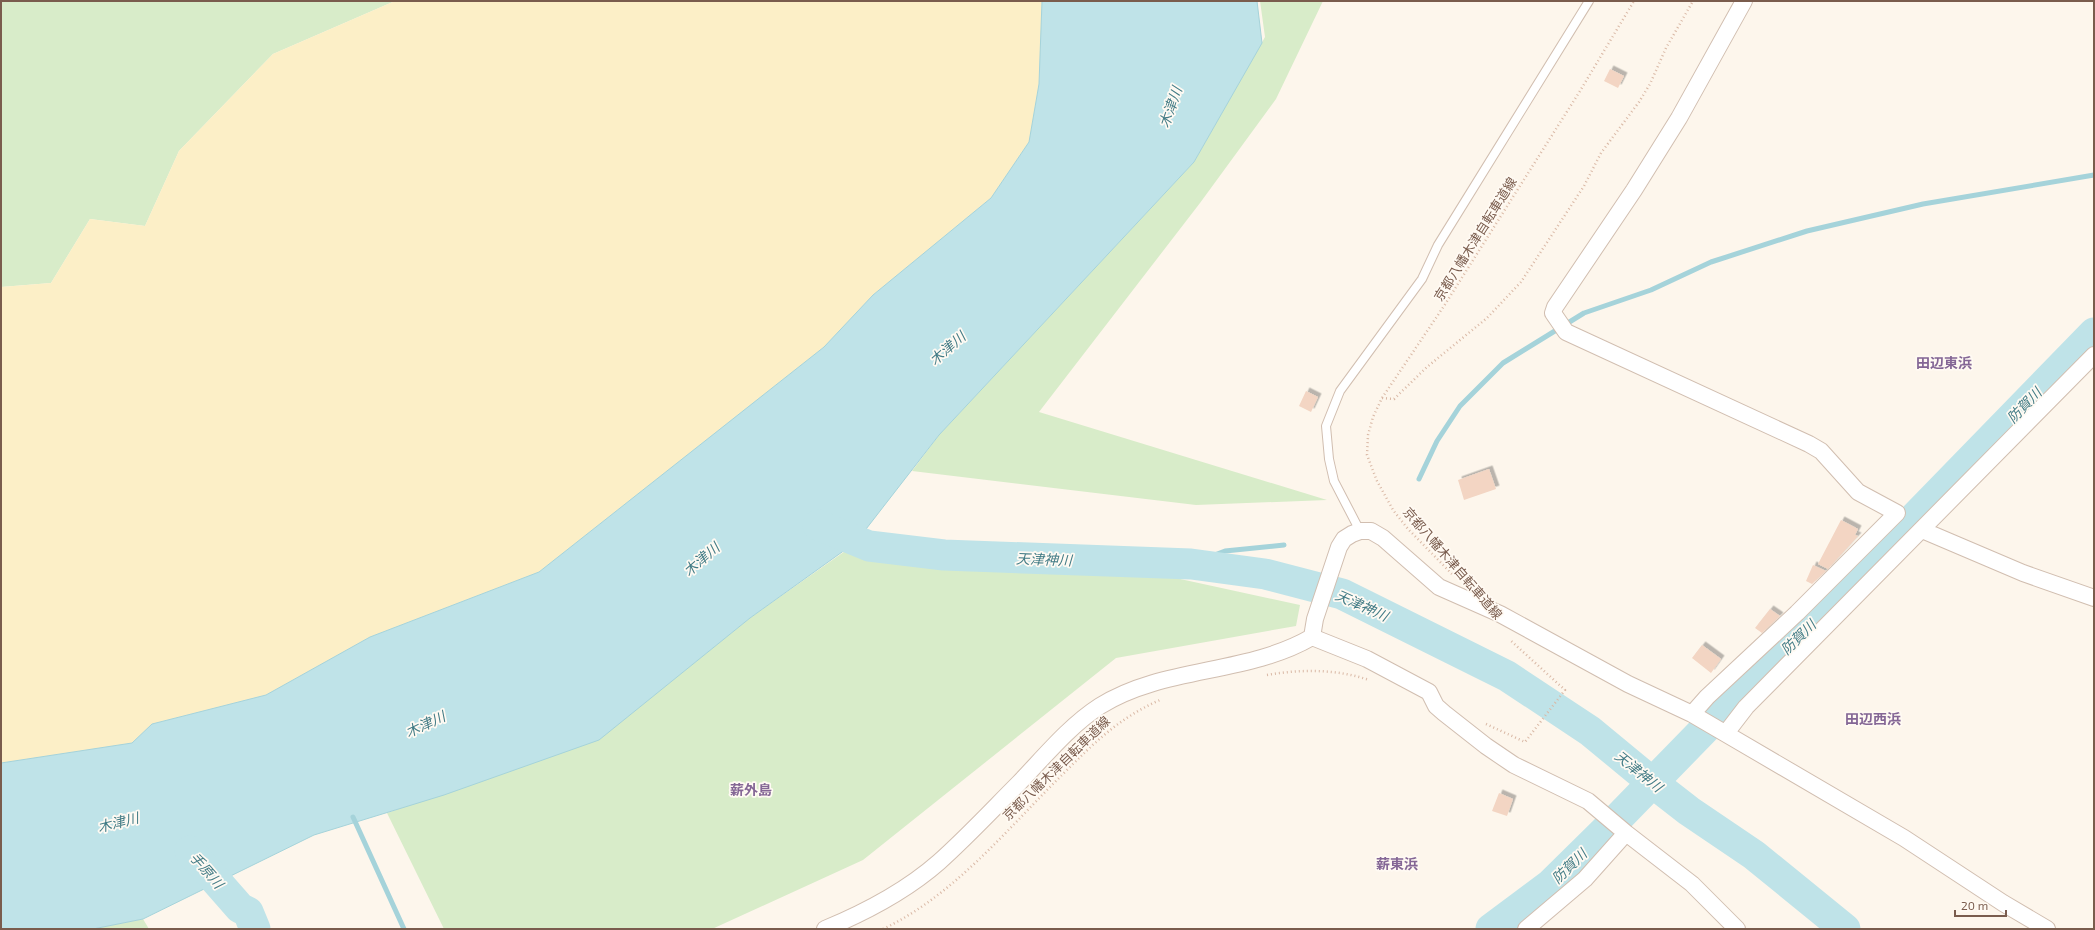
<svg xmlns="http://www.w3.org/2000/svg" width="2095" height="930" viewBox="0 0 2095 930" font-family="'Exo 2','Noto Sans JP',sans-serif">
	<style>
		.green { fill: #d8ecc9 }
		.sand { fill: #fcefc7 }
		.water { fill: #bfe3e8; stroke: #a5d3da }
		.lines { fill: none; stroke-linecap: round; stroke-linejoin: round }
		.stream { stroke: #a5d3da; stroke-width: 5 }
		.river { stroke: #bfe3e8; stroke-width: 31 }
		.building { fill: #f3d5c3; filter: url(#shadow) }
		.lane-casing { stroke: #d1beb0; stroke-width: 10 }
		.street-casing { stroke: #d1beb0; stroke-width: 18 }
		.path { stroke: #d9b8a5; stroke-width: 2.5; stroke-dasharray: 1 3; stroke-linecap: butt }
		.lane { stroke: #fff; stroke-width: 8 }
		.street { stroke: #fff; stroke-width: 16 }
		.labels { text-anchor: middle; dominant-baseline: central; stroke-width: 3.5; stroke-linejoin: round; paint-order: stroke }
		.street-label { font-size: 13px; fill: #7a5c4d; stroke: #fffaf3 }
		.water-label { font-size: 14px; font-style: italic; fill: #437c86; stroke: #fffaf3 }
		.neighbourhood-label { font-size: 14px; font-weight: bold; fill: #846695; stroke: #fffaf3 }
	</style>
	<defs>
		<filter id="shadow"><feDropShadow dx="3.5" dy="-3.5" stdDeviation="0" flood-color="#0004"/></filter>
	</defs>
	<rect width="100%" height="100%" fill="#fdf6ec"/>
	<path class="green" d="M1 1H395L273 54 179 151 145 226 90 219 51 283 1 287Z
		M1260 1H1323L1276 99 1200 203 1039 412 1327 500 1196 505 912 471 939 435 1194 162 1265 37Z
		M858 542 944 555 1171 577 1300 605 1296 626 1116 658 863 860 712 929H444L387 813 601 738 750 618Z
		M143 919 149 929H93Z"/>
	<path class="sand" d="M395 1H1042L1039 84 1029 142 991 198 873 295 824 347 539 572 370 637 266 695 152 724 132 743 1 763V287L51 283 90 219 145 226 179 151 273 54Z"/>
	<path class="water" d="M1042 1H1257L1262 43 1194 162 939 435 856 542 750 618 599 740 444 795 314 835 143 919 93 929H1V763L132 743 152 724 266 695 370 637 539 572 824 347 873 295 991 198 1029 142 1039 84Z"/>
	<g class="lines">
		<path class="stream" d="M1419 479 1437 441 1460 406 1503 363 1584 313 1651 290 1711 262 1807 231 1923 204 2094 175
			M1191 564 1225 551 1284 545
			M353 817 404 929"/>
		<path class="river" d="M818 525 869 546 944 555 1191 564 1265 574 1342 594 1507 676 1590 731 1653 783 1689 811 1754 855 1845 929
			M190 851 240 908 248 912 255 929
			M1491 929 1550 885 1618 818 1730 703 1810 625 2094 333"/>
	</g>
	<path class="building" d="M1610 69 1624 76 1618 88 1604 81Z
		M1306 391 1318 397 1311 412 1299 406Z
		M1489 469 1496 489 1464 500 1458 480Z
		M1841 520 1858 529 1855 535 1858 536 1828 569 1818 564Z
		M1813 565 1826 571 1812 584 1806 581Z
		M1770 609 1780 616 1762 633 1755 628Z
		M1702 645 1721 659 1711 673 1692 658Z
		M1499 793 1513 799 1507 816 1492 811Z"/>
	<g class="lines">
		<defs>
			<path id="lane" d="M1360 531 1334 481 1329 459 1326 426 1340 391 1422 279 1438 245 1589 1"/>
			<path id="street" d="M1922 530 2023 573 2094 598
				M1312 637 1315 619 1339 547 1344 539 1352 534 1360 531H1371L1383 538 1439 587 1500 614 1628 684 1692 714 1904 838 2003 903 2047 929
				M1692 714 1707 697 1797 613 1897 513 1858 492 1821 451 1809 444 1566 332 1553 313 1555 307 1634 190 1679 118 1744 1
				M1726 733 1746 707 2094 355
				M825 929C866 912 906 891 939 862 967 837 993 809 1019 783 1044 757 1069 726 1100 706 1164 666 1247 675 1312 637L1367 659 1429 692 1436 706 1444 713 1486 746 1514 765 1588 801 1626 833
				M1526 929 1585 879 1626 833 1692 884 1737 929"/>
		</defs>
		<use href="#lane" class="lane-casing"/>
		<use href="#street" class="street-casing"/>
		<path class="path" d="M1382 398 1394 399 1427 367 1487 318 1521 282 1584 186 1601 153 1639 102 1650 84 1666 48 1693 1
			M1452 574 1408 529 1393 510 1377 481 1367 455 1368 435 1373 417 1382 398 1444 306 1580 91 1634 1
			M1267 675C1301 669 1337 669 1369 680
			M1486 724 1525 742 1565 690 1510 640
			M883 929C955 895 1008 828 1064 773 1095 742 1119 718 1160 700"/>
		<use href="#lane" class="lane"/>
		<use href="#street" class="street"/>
	</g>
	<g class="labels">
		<g class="street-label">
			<text transform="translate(1475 239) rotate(-58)">京都八幡木津自転車道線</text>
			<text transform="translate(1453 563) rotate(49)">京都八幡木津自転車道線</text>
			<text transform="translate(1056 768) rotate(-44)">京都八幡木津自転車道線</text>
		</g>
		<g class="water-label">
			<text transform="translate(1170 107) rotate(-71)">木津川</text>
			<text transform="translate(947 348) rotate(-41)">木津川</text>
			<text transform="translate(2024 405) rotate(-46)">防賀川</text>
			<text transform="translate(701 559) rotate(-41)">木津川</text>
			<text transform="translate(1044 559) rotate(2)">天津神川</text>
			<text transform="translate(1362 605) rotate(24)">天津神川</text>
			<text transform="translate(1798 637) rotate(-44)">防賀川</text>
			<text transform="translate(425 724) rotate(-25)">木津川</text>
			<text transform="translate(1639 771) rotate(39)">天津神川</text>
			<text transform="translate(118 822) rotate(-14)">木津川</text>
			<text transform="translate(1569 866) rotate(-44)">防賀川</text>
			<text transform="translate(207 870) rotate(49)">手原川</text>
		</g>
		<g class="neighbourhood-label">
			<text x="1944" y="362">田辺東浜</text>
			<text x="1873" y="718">田辺西浜</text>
			<text x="751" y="789">薪外島</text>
			<text x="1397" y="863">薪東浜</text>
		</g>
	</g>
	<rect width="2095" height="930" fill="none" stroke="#7a5c4d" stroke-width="4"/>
	<path d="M1955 910v6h51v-6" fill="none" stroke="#7a5c4d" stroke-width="2"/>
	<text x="1961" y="910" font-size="12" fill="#7a5c4d" stroke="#fffaf3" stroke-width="3" paint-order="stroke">20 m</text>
</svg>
